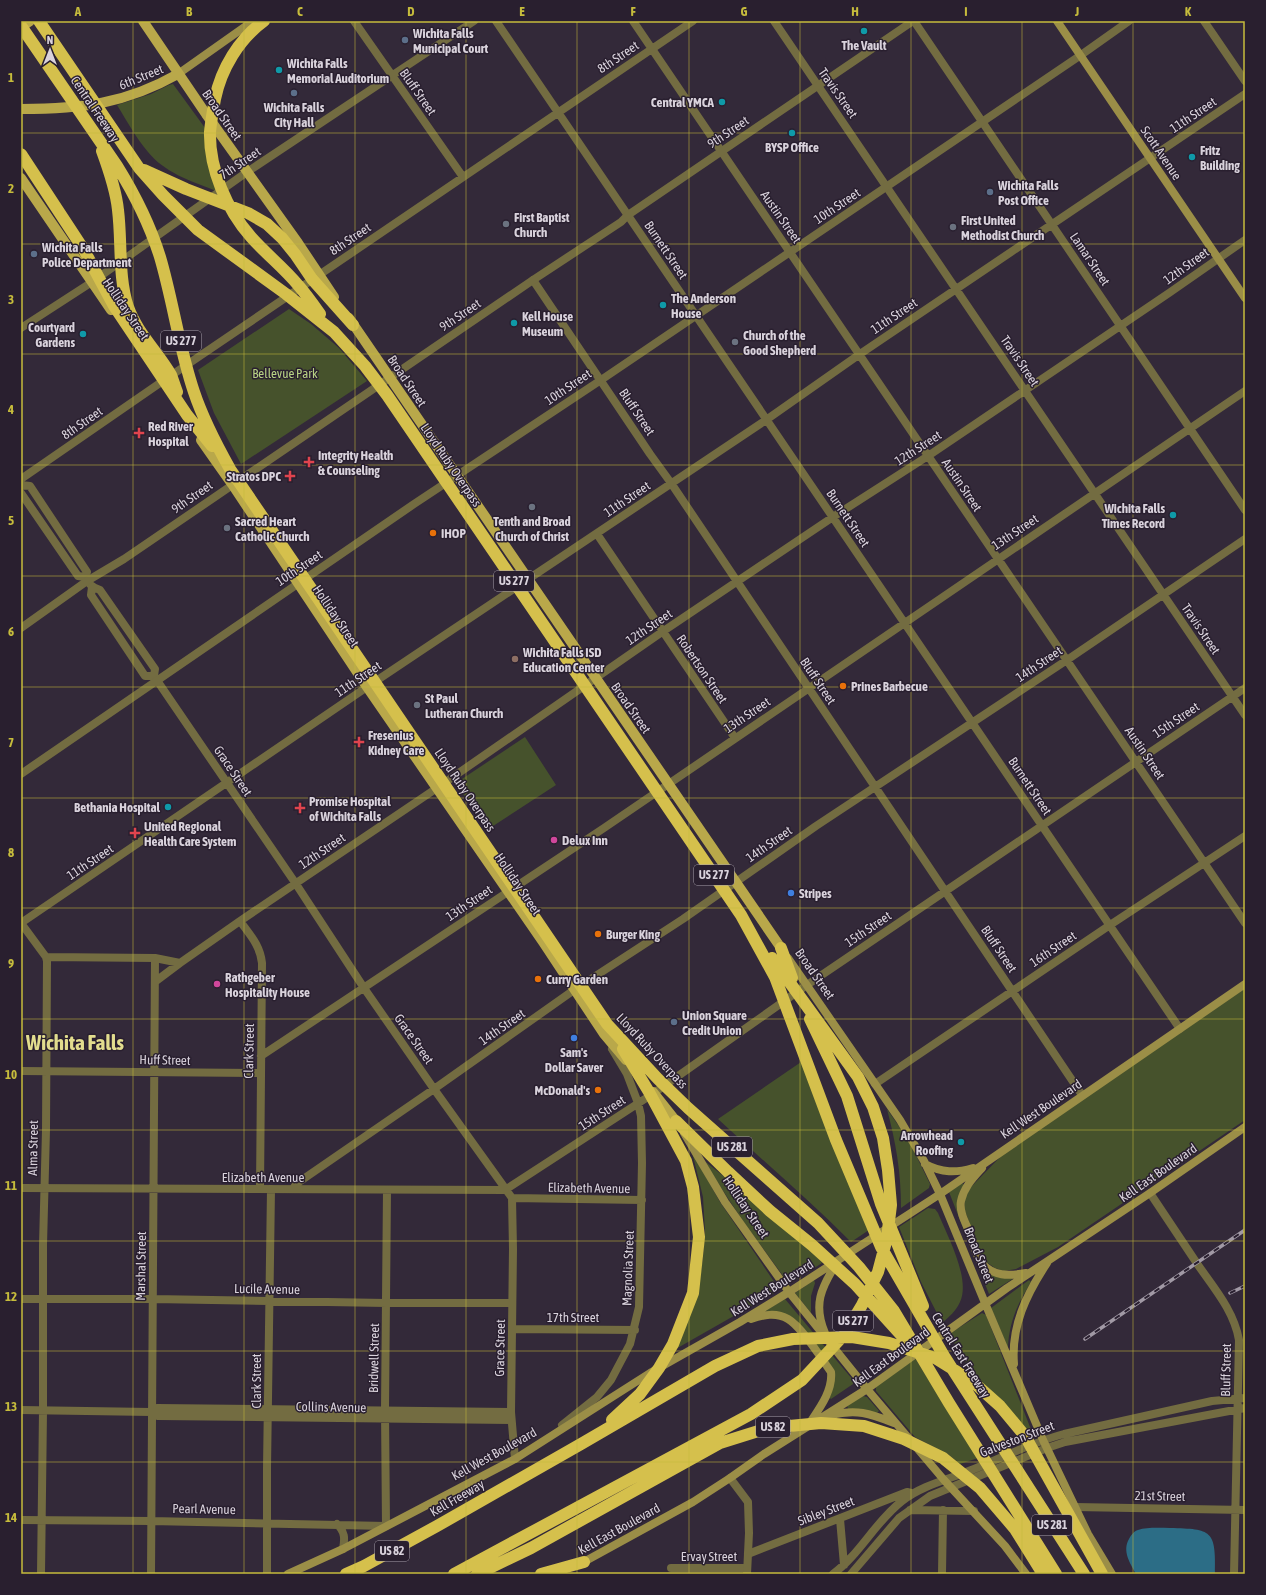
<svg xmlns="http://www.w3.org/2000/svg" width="1266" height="1595" viewBox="0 0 1266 1595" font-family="'Asap Condensed',sans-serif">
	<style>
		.green { fill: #46522c }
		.water { fill: #2c6d86 }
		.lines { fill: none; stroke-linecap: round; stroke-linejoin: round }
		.minor { stroke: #736c41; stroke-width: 8 }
		.tertiary { stroke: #736c41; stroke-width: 8 }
		.secondary { stroke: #9b8e47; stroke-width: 8 }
		.primary { stroke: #b9a84a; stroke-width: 10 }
		.motorway { stroke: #d5c04c; stroke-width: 12 }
		.rail-casing { stroke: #a199a5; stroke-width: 3.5 }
		.rail { stroke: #291f2f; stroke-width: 2; stroke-dasharray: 6; stroke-linecap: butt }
		.grid { fill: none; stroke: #c6bc3c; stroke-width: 1; stroke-opacity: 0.55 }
		.culture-dot { fill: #0f9aa8; stroke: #291f2f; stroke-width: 1.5 }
		.service-dot { fill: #5c6f8a; stroke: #291f2f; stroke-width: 1.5 }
		.worship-dot { fill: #6b7280; stroke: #291f2f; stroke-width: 1.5 }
		.health-dot { fill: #e0444e; stroke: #291f2f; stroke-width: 1.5 }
		.food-dot { fill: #e8710a; stroke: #291f2f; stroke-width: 1.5 }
		.education-dot { fill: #8d6e63; stroke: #291f2f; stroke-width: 1.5 }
		.hotel-dot { fill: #d1479c; stroke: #291f2f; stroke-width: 1.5 }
		.shop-dot { fill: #3f7fe0; stroke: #291f2f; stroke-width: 1.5 }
		.labels { text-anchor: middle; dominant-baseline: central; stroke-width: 3; stroke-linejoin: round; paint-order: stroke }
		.shield { fill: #291f2f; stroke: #a49ca8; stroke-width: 1 }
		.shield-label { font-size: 12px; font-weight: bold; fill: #d9d2dc }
		.poi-label { font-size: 13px; font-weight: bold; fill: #d9d2dc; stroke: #291f2f; text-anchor: start }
		.street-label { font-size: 13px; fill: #d9d2dc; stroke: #291f2f }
		.park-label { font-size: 13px; fill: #b7d183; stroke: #291f2f }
		.town-label { font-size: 21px; font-weight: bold; fill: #e2dd8e; stroke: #291f2f }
		.neatline { fill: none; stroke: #c6bc3c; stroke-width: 1.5 }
		.grid-label { font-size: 13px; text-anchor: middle; font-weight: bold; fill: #c6bc3c }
	</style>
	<rect width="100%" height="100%" fill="#332939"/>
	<path class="green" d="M173 84 208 132 218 190H214C190 181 164 172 148 152 136 138 127 121 117 105L151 94 169 85Z
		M289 309 311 324 339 348 367 381 241 464 214 413 198 370Z
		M525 737 556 785 487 830 456 783Z
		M1245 988V1120L1058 1247 1016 1269 1004 1271 995 1268 985 1261 981 1254 965 1211C963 1202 966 1194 971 1187L1007 1150Z
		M804 1060 869 1230 851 1242C808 1199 762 1160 718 1119Z
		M887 1109 909 1141 930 1184 929 1188 901 1208C901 1171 896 1144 887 1109Z
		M692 1152 720 1202 777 1286 776 1292 674 1350 700 1279 703 1257 705 1232 703 1197Z
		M706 1162 807 1244 822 1263 789 1284 743 1221 712 1174Z
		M962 1183 964 1185 960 1191 977 1259 1014 1278 989 1294 949 1192Z
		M928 1208 935 1209 938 1213C947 1235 971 1279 960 1302 956 1311 949 1317 942 1323L921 1282 899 1227Z
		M814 1280 815 1283 811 1296V1313L795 1293Z
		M1029 1280 1031 1282C1018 1303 1009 1322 1008 1348L991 1308Z
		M785 1299 853 1380V1384L831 1399 829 1397 834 1383 797 1321 765 1311Z
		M982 1313 986 1315 1032 1432 1031 1436 1002 1401 973 1375 949 1334Z
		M915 1358 978 1458 960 1464 949 1455 915 1437 876 1391V1385Z
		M863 1396 867 1397 879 1411 877 1413 848 1409 847 1405Z"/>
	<path class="water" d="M1170 1528C1212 1529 1216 1530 1215 1574H1136C1130 1563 1122 1551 1129 1539 1131 1535 1134 1531 1138 1530 1147 1527 1160 1528 1170 1528Z"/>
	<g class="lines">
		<path class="minor" d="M354 21 463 177
			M496 21 1180 1029
			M633 21 1245 923
			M774 21 1245 715
			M914 21 1245 510
			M1204 21 1245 81
			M1081 55 1129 21
			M533 280 650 454 671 483 1082 1095
			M21 328 92 282 247 172 474 21
			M21 479 160 383 693 21
			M21 485 30 486 87 572 85 577C89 585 92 587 100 590L155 669 154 676 296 884 364 988 434 1089 512 1198 513 1249 511 1412 515 1459
			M21 493 78 576 85 577
			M597 534 735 738
			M92 587 91 595 145 676H154
			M240 921C250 935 260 945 262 963L260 1189
			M21 923 367 687 766 420 860 354 1245 94
			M21 923 46 957 47 961 46 1130 43 1245V1411L41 1574
			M46 957 155 958 180 963 240 921 437 788 662 632 833 517 928 456 1169 293 1245 240
			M156 981 180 963
			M261 1056 604 828 1245 391
			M21 1071 261 1073
			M875 1084 1110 925 1245 836
			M21 1188 505 1190 654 1093 807 985 1245 688
			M293 1189 296 1184 434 1089 574 990 683 919 816 826 1067 660 1245 539
			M1150 1193C1166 1217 1182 1241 1198 1265 1214 1288 1234 1311 1239 1340L1234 1574
			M512 1198 642 1200
			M21 1299H153L386 1303H512
			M512 1329 635 1330
			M21 1410 151 1412 158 1416 511 1420
			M151 1412 157 1408 511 1412
			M562 1425 597 1397 611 1380 630 1344 639 1307 642 1163 641 1116 638 1103 627 1074 612 1049
			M1075 1507 1245 1510
			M910 1510 974 1511
			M840 1519 844 1565
			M21 1520 151 1521 386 1526 385 1410 387 1190
			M337 1524C345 1532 345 1538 343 1549
			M748 1554 907 1492 911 1493
			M671 1568H747
			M151 1574 155 958
			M267 1574V1468L271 1189
			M833 1574C860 1554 875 1522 902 1501 922 1485 950 1479 974 1469 1004 1457 1033 1442 1064 1434L1212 1401 1245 1398
			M851 1574 899 1518 930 1496 1047 1448 1065 1442 1245 1408
			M942 1574 943 1510"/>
		<path class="tertiary" d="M21 628 87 581 124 559 533 280 621 222 628 215 913 21
			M21 774 414 504 601 380 1081 55
			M730 1478 748 1502 749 1533 747 1574"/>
		<path class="secondary" d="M1057 21 1245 298
			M178 74 253 21
			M788 958 900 1120 924 1161 940 1194 985 1303 1043 1440 1088 1534 1112 1574
			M684 1133 725 1202 789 1292 867 1389 944 1480 1005 1546 1026 1574
			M925 1164C942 1173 956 1173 973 1168
			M982 1168C973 1178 964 1187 961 1201 959 1211 965 1222 969 1231 972 1239 976 1256 981 1262 993 1277 1009 1276 1026 1273
			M751 1319C763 1315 776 1312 788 1319 802 1327 821 1358 831 1372 833 1391 819 1409 809 1424
			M825 1333C813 1305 821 1288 836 1264
			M1014 1364C1011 1326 1026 1295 1047 1263
			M830 1415C857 1409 869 1413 894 1423
			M580 1564 693 1502 730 1478 764 1454 867 1389 1007 1288 1150 1193 1245 1127
			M288 1574 343 1549 515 1459 650 1373 740 1322 789 1292 940 1194 1245 984"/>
		<path class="primary" d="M143 21 206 114 298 243 334 297
			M21 27 30 21
			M21 109C81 109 125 104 178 74
			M21 178 111 310
			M349 318 781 948
			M201 440 232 484 367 687 543 942 604 1034 626 1060
			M653 1092 676 1121"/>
		<path class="motorway" d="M39 21 139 168 163 195 198 230 286 294 334 332 365 366 387 395 741 915 775 977 836 1140 881 1247 944 1356 1084 1574
			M264 21C239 39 221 69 215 99 213 110 211 121 210 132 209 169 227 210 251 237 266 254 284 268 298 285 306 294 313 304 320 314
			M21 26 117 166C135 195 150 225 160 257 173 301 179 348 194 392 203 419 216 444 230 469L607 1024 658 1079 688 1108 818 1223 859 1267 894 1311 949 1403 1056 1574
			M102 151C109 170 116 190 118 210 122 242 118 277 128 307 137 333 158 352 171 375 173 380 175 387 177 392
			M21 154 84 250 114 306 187 415 212 446
			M144 170 186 189 248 213 267 224 282 238 295 254 312 279 353 325
			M781 948 792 978
			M810 1019 847 1096 881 1204 923 1306
			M676 1121 728 1172 770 1211 812 1245 855 1284 902 1336
			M612 1420 640 1394 659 1368 673 1344 693 1293 699 1237 693 1187 686 1161 649 1092 623 1049
			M346 1574 364 1566 437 1526 581 1444 715 1366 758 1346 793 1339 852 1337 889 1343 935 1358 972 1381 1000 1406 1025 1436 1102 1574
			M454 1574 751 1414 802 1380 844 1335 862 1305 878 1272 887 1238 891 1205 888 1170 883 1138 873 1107 858 1077 772 958
			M477 1574 531 1548 720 1443 768 1428 821 1423 864 1426 904 1439 943 1458 980 1488 1015 1529 1043 1574
			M541 1574 584 1562"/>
		<defs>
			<path id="rail" d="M1230 1293 1245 1286
				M1085 1339 1245 1230"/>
		</defs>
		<use href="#rail" class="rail-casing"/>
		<use href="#rail" class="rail"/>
	</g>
	<path class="grid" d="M133 21V1574M244 21V1574M355 21V1574M466 21V1574M577 21V1574M689 21V1574M800 21V1574M911 21V1574M1022 21V1574M1133 21V1574M21 133H1245M21 244H1245M21 354H1245M21 465H1245M21 576H1245M21 687H1245M21 798H1245M21 908H1245M21 1019H1245M21 1130H1245M21 1241H1245M21 1351H1245M21 1462H1245"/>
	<g class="culture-dot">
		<circle cx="864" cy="31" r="4"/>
		<circle cx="279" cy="70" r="4"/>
		<circle cx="722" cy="102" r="4"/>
		<circle cx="792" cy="133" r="4"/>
		<circle cx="1192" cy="157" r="4"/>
		<circle cx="663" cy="305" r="4"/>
		<circle cx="514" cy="323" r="4"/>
		<circle cx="83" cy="334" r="4"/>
		<circle cx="1173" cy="515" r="4"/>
		<circle cx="168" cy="807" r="4"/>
		<circle cx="961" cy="1142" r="4"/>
	</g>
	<g class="service-dot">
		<circle cx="405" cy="40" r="4"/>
		<circle cx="294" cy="93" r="4"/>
		<circle cx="990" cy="192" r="4"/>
		<circle cx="34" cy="254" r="4"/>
		<circle cx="674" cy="1022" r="4"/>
	</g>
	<g class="worship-dot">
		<circle cx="506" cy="224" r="4"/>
		<circle cx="953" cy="227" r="4"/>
		<circle cx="735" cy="342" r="4"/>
		<circle cx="532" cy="507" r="4"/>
		<circle cx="227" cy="528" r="4"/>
		<circle cx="417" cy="705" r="4"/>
	</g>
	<g class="health-dot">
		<path d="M137 427h4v4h4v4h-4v4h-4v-4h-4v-4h4z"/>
		<path d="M307 456h4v4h4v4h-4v4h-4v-4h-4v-4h4z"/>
		<path d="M288 470h4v4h4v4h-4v4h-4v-4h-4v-4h4z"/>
		<path d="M357 736h4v4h4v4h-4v4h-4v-4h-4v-4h4z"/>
		<path d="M298 802h4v4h4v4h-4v4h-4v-4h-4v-4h4z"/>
		<path d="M133 827h4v4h4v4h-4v4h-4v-4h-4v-4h4z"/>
	</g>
	<g class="food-dot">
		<circle cx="433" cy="533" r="4"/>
		<circle cx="843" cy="686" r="4"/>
		<circle cx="598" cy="934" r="4"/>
		<circle cx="538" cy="979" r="4"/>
		<circle cx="598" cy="1090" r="4"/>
	</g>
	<circle class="education-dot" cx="515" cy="659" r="4"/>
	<g class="hotel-dot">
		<circle cx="554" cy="840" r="4"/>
		<circle cx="217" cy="984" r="4"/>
	</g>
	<g class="shop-dot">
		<circle cx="791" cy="893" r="4"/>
		<circle cx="574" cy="1038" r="4"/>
	</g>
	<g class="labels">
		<g class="shield">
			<rect x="161" y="331" width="40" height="20" rx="3"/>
			<rect x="494" y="571" width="40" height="20" rx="3"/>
			<rect x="694" y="865" width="40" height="20" rx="3"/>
			<rect x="712" y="1137" width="40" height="20" rx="3"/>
			<rect x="833" y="1311" width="40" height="20" rx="3"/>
			<rect x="756" y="1417" width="34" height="20" rx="3"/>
			<rect x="1032" y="1515" width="40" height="20" rx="3"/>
			<rect x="375" y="1541" width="34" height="20" rx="3"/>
		</g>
		<g class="shield-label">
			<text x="181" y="341">US 277</text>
			<text x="514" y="581">US 277</text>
			<text x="714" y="875">US 277</text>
			<text x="732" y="1147">US 281</text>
			<text x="853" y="1321">US 277</text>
			<text x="773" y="1427">US 82</text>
			<text x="1052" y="1525">US 281</text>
			<text x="392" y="1551">US 82</text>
		</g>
		<g class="poi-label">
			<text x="413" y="33">Wichita Falls<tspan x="413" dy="15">Municipal Court</tspan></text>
			<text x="864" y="45" text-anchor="middle">The Vault</text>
			<text x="287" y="63">Wichita Falls<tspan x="287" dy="15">Memorial Auditorium</tspan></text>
			<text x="714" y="102" text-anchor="end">Central YMCA</text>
			<text x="294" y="107" text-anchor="middle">Wichita Falls<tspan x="294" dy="15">City Hall</tspan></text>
			<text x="792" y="147" text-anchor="middle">BYSP Office</text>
			<text x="1200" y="150">Fritz<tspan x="1200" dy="15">Building</tspan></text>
			<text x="998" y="185">Wichita Falls<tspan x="998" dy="15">Post Office</tspan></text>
			<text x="514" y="217">First Baptist<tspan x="514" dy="15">Church</tspan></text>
			<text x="961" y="220">First United<tspan x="961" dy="15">Methodist Church</tspan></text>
			<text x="42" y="247">Wichita Falls<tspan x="42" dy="15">Police Department</tspan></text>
			<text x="671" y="298">The Anderson<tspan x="671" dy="15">House</tspan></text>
			<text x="522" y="316">Kell House<tspan x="522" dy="15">Museum</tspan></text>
			<text x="75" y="327" text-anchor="end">Courtyard<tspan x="75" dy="15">Gardens</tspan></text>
			<text x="743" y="335">Church of the<tspan x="743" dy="15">Good Shepherd</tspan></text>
			<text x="148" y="426">Red River<tspan x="148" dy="15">Hospital</tspan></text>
			<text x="318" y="455">Integrity Health<tspan x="318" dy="15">&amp; Counseling</tspan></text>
			<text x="281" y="476" text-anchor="end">Stratos DPC</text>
			<text x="1165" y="508" text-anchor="end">Wichita Falls<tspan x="1165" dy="15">Times Record</tspan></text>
			<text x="235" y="521">Sacred Heart<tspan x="235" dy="15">Catholic Church</tspan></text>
			<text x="532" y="521" text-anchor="middle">Tenth and Broad<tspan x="532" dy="15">Church of Christ</tspan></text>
			<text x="441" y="533">IHOP</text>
			<text x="523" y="652">Wichita Falls ISD<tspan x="523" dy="15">Education Center</tspan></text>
			<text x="851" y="686">Prines Barbecue</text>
			<text x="425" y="698">St Paul<tspan x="425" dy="15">Lutheran Church</tspan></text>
			<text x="368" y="735">Fresenius<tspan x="368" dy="15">Kidney Care</tspan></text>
			<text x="309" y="801">Promise Hospital<tspan x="309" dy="15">of Wichita Falls</tspan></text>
			<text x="160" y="807" text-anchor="end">Bethania Hospital</text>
			<text x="144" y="826">United Regional<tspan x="144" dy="15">Health Care System</tspan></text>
			<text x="562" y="840">Delux Inn</text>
			<text x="799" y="893">Stripes</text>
			<text x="606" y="934">Burger King</text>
			<text x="225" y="977">Rathgeber<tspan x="225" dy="15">Hospitality House</tspan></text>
			<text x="546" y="979">Curry Garden</text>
			<text x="682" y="1015">Union Square<tspan x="682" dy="15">Credit Union</tspan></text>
			<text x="574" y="1052" text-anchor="middle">Sam's<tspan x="574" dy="15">Dollar Saver</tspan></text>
			<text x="590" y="1090" text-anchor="end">McDonald's</text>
			<text x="953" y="1135" text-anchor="end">Arrowhead<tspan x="953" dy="15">Roofing</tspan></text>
		</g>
		<g class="street-label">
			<text transform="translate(618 57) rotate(-34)">8th Street</text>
			<text transform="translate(141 77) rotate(-22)">6th Street</text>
			<text transform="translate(418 92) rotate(55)">Bluff Street</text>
			<text transform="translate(838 93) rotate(55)">Travis Street</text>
			<text transform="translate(95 109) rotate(56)">Central Freeway</text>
			<text transform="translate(222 115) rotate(55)">Broad Street</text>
			<text transform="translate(1193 115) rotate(-34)">11th Street</text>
			<text transform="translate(728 132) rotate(-34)">9th Street</text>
			<text transform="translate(1161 153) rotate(56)">Scott Avenue</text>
			<text transform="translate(240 163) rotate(-34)">7th Street</text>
			<text transform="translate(837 206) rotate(-34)">10th Street</text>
			<text transform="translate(781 217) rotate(55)">Austin Street</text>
			<text transform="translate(350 239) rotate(-34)">8th Street</text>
			<text transform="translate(666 250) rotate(56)">Burnett Street</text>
			<text transform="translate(1090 259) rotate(56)">Lamar Street</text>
			<text transform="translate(1186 266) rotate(-36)">12th Street</text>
			<text transform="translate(126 309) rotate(56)">Holliday Street</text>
			<text transform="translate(460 315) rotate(-34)">9th Street</text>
			<text transform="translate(894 316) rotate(-34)">11th Street</text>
			<text transform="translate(1020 361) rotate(56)">Travis Street</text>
			<text transform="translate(407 381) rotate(56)">Broad Street</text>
			<text transform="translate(568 387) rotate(-34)">10th Street</text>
			<text transform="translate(637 412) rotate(56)">Bluff Street</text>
			<text transform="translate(82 423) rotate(-35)">8th Street</text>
			<text transform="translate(918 448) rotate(-33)">12th Street</text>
			<text transform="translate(451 465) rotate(56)">Lloyd Ruby Overpass</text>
			<text transform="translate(962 485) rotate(56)">Austin Street</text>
			<text transform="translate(192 497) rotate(-35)">9th Street</text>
			<text transform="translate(627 499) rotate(-34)">11th Street</text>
			<text transform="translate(848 518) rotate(56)">Burnett Street</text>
			<text transform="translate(1015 532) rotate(-34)">13th Street</text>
			<text transform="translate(299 568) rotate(-34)">10th Street</text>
			<text transform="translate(336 616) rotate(56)">Holliday Street</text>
			<text transform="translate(649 627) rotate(-34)">12th Street</text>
			<text transform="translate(1201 629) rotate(56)">Travis Street</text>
			<text transform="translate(1039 664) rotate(-34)">14th Street</text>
			<text transform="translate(702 669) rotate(56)">Robertson Street</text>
			<text transform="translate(358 679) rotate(-34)">11th Street</text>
			<text transform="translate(818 681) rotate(56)">Bluff Street</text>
			<text transform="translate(631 708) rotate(55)">Broad Street</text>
			<text transform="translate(747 715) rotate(-34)">13th Street</text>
			<text transform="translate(1176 720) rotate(-34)">15th Street</text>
			<text transform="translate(1145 753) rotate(56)">Austin Street</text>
			<text transform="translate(233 771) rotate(56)">Grace Street</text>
			<text transform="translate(1030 786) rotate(56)">Burnett Street</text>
			<text transform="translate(465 790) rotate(56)">Lloyd Ruby Overpass</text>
			<text transform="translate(769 844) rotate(-35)">14th Street</text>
			<text transform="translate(322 851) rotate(-34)">12th Street</text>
			<text transform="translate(90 862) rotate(-34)">11th Street</text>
			<text transform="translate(518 884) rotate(56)">Holliday Street</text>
			<text transform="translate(469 903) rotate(-34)">13th Street</text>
			<text transform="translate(868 929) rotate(-34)">15th Street</text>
			<text transform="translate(999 949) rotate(56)">Bluff Street</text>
			<text transform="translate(1053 949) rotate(-34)">16th Street</text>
			<text transform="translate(815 974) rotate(55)">Broad Street</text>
			<text transform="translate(502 1027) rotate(-35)">14th Street</text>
			<text transform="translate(414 1039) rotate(55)">Grace Street</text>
			<text transform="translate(249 1051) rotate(-89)">Clark Street</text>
			<text transform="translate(652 1051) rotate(47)">Lloyd Ruby Overpass</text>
			<text transform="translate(165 1060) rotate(1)">Huff Street</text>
			<text transform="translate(1041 1109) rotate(-34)">Kell West Boulevard</text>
			<text transform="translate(602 1113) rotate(-33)">15th Street</text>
			<text transform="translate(33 1148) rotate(-89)">Alma Street</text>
			<text transform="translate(1158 1173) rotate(-35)">Kell East Boulevard</text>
			<text x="263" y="1177">Elizabeth Avenue</text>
			<text transform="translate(589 1188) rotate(1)">Elizabeth Avenue</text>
			<text transform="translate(746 1207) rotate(56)">Holliday Street</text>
			<text transform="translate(979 1255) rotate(68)">Broad Street</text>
			<text transform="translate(141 1266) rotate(-89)">Marshal Street</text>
			<text transform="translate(628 1268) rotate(-88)">Magnolia Street</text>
			<text transform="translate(772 1288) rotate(-32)">Kell West Boulevard</text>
			<text transform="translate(267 1289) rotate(1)">Lucile Avenue</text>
			<text x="573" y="1317">17th Street</text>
			<text transform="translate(500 1348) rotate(-89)">Grace Street</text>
			<text transform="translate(961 1355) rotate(58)">Central East Freeway</text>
			<text transform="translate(891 1357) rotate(-36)">Kell East Boulevard</text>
			<text transform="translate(374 1358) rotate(-89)">Bridwell Street</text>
			<text transform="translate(1226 1370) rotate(-89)">Bluff Street</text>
			<text transform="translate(256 1381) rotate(-90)">Clark Street</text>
			<text transform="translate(331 1407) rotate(1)">Collins Avenue</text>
			<text transform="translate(1017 1439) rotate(-21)">Galveston Street</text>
			<text transform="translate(494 1454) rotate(-29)">Kell West Boulevard</text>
			<text transform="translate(1160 1496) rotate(1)">21st Street</text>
			<text transform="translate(457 1498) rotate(-30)">Kell Freeway</text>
			<text transform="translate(204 1509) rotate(1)">Pearl Avenue</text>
			<text transform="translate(826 1511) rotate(-21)">Sibley Street</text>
			<text transform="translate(619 1529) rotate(-29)">Kell East Boulevard</text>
			<text x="709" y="1556">Ervay Street</text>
		</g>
		<g class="park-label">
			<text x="285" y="373">Bellevue Park</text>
		</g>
		<g class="town-label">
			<text x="75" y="1042">Wichita Falls</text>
		</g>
	</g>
	<rect width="1266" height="1595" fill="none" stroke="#291f2f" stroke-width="44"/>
	<g transform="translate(50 50)" stroke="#291f2f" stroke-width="3" paint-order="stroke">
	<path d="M0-3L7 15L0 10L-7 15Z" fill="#d9d2dc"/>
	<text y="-6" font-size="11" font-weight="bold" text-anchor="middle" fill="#d9d2dc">N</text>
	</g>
	<rect x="22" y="22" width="1222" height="1551" class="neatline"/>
	<g class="grid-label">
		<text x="78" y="16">A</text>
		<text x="189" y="16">B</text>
		<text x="300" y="16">C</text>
		<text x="411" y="16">D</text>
		<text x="522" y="16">E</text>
		<text x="633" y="16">F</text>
		<text x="744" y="16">G</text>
		<text x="855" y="16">H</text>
		<text x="966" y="16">I</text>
		<text x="1077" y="16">J</text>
		<text x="1188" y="16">K</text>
		<text x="11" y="82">1</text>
		<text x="11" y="193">2</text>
		<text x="11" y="304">3</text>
		<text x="11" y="414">4</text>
		<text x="11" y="525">5</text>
		<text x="11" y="636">6</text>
		<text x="11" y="747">7</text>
		<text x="11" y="857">8</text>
		<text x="11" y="968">9</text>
		<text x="11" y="1079">10</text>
		<text x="11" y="1190">11</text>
		<text x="11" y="1301">12</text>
		<text x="11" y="1411">13</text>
		<text x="11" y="1522">14</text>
	</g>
</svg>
